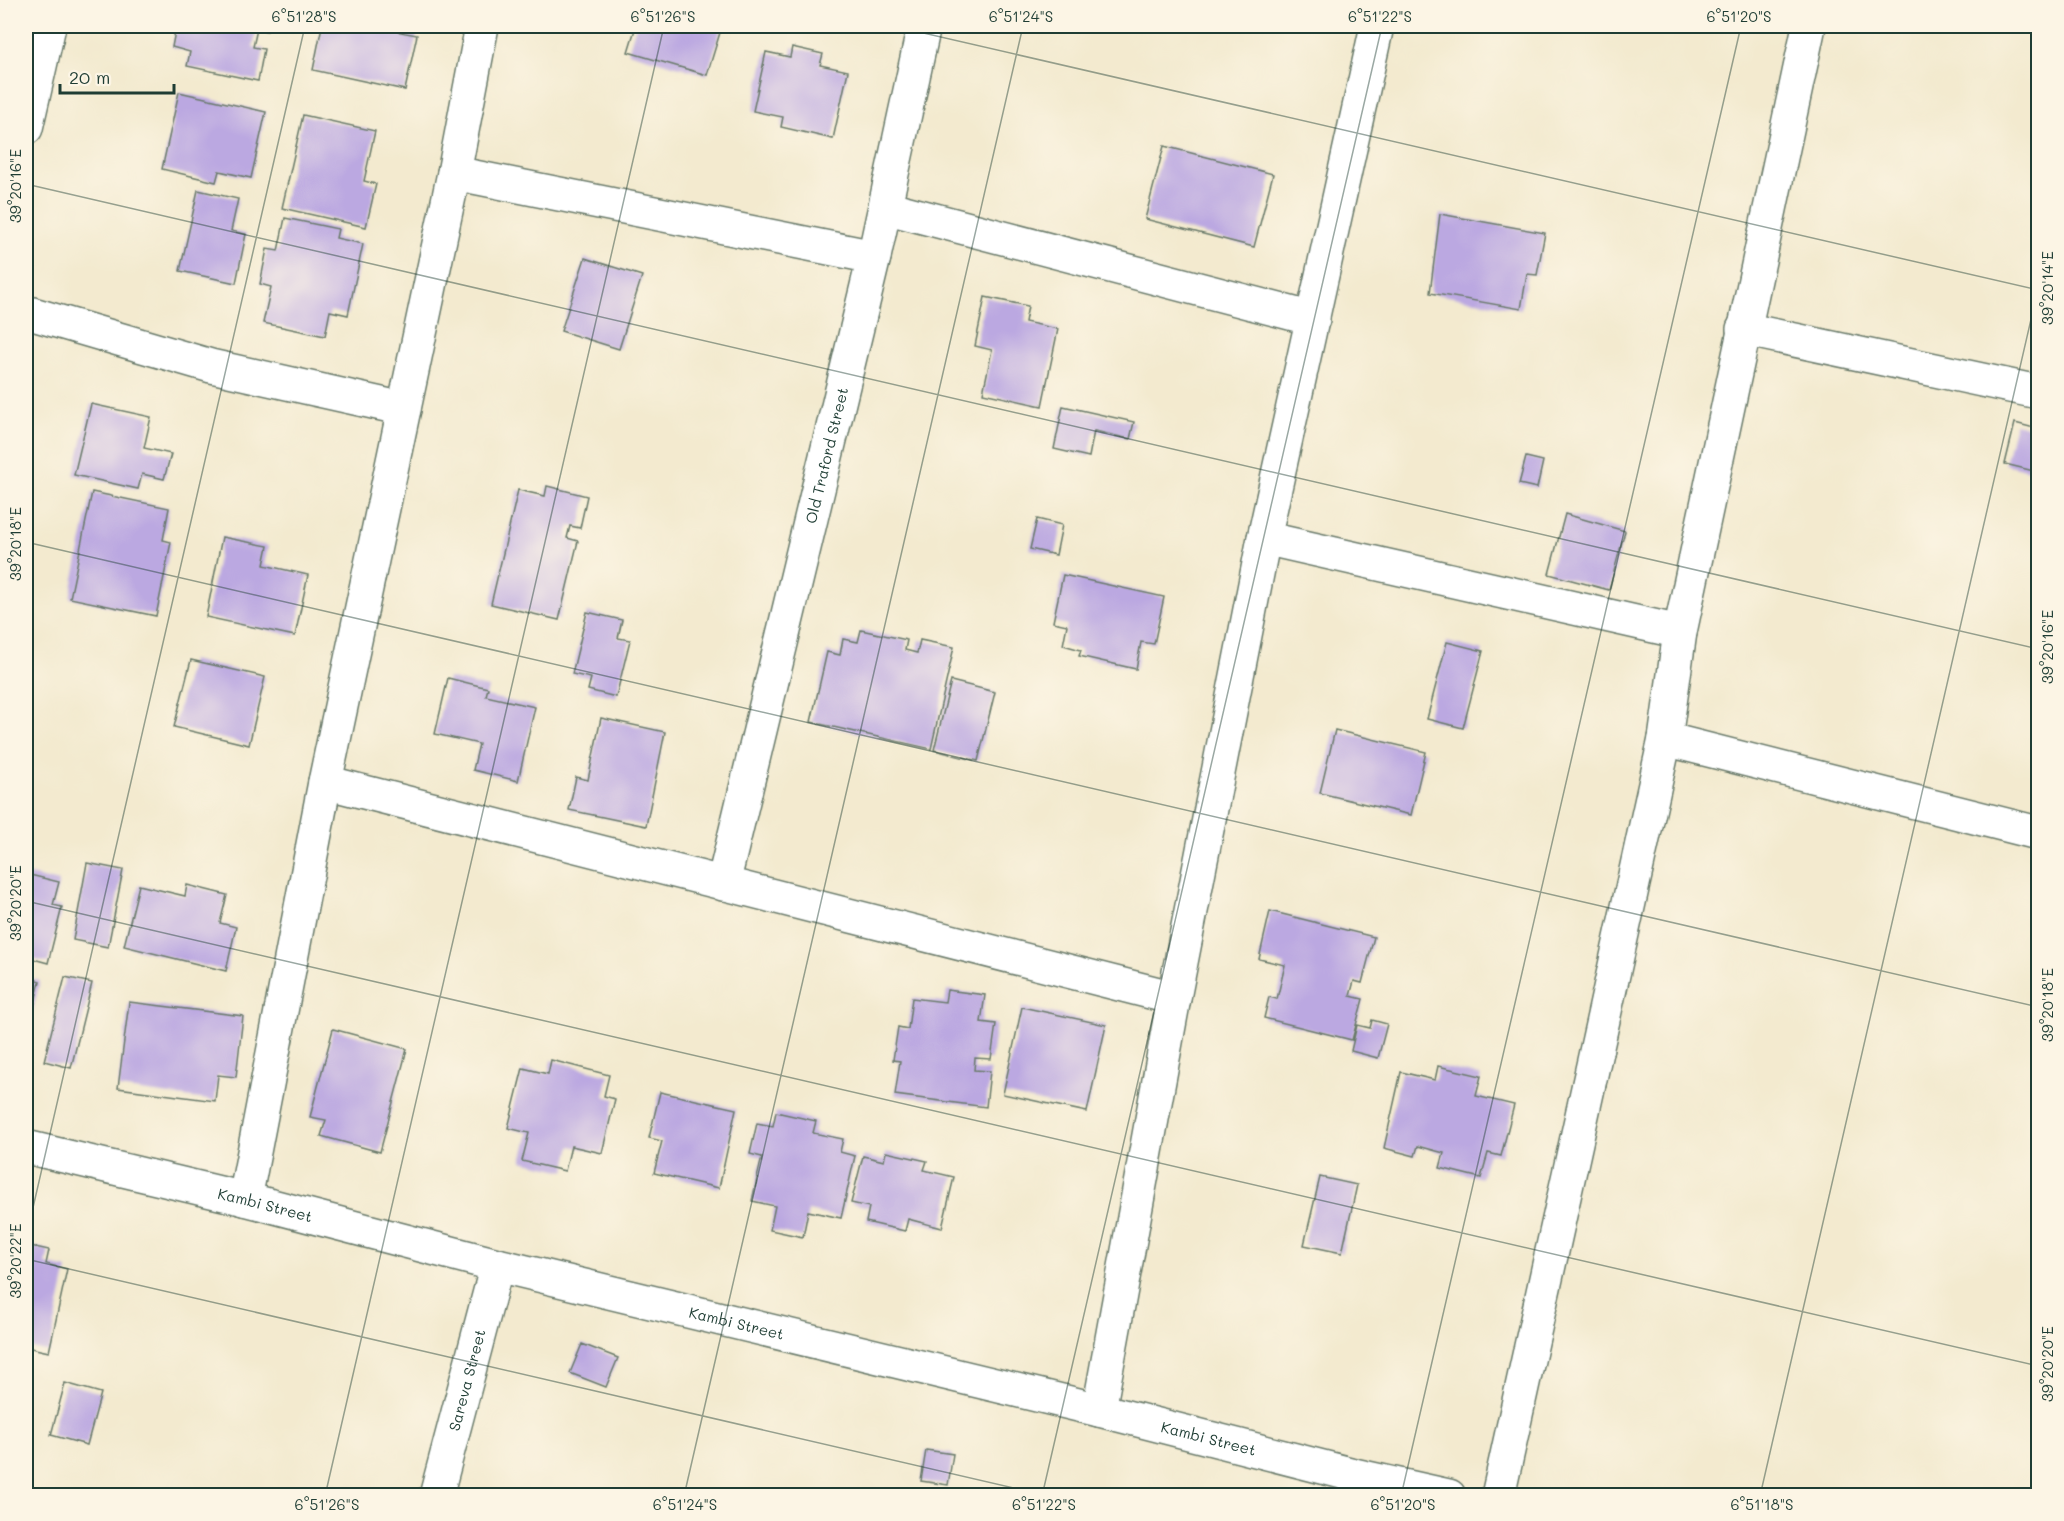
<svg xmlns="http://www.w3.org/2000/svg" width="2064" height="1521" viewBox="0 0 2064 1521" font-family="Mali,sans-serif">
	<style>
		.building { fill: #bba8e1 }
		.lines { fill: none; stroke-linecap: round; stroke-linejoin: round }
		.street-casing { stroke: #697a6a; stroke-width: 36 }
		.street { stroke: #fff; stroke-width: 33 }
		.ticks { fill: none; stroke: #1f3d34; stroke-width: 1.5; stroke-opacity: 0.45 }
		.labels { text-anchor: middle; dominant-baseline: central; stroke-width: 5; stroke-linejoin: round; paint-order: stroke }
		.street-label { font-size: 15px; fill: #1f3d34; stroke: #fcf5e5 }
		.neatline { fill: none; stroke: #1f3d34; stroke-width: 2 }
		.ticks-label { font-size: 15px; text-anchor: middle; fill: #1f3d34 }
	</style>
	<rect width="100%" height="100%" fill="#fcf5e5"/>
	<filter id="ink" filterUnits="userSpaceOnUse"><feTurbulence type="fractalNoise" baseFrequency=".0167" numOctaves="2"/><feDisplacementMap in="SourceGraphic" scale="12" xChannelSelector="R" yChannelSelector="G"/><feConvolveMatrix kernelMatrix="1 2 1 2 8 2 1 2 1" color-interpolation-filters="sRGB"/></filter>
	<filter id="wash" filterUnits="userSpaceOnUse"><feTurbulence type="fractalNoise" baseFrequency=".008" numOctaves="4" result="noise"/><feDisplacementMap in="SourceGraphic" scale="24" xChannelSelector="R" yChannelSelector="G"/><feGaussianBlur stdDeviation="1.35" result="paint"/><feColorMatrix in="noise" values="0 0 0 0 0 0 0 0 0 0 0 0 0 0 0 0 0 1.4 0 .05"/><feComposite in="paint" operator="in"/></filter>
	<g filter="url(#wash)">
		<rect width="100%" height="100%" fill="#f3eacf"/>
		<g id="blocks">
			<path class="building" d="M176 26H268L267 31 257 29 253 47 264 49 258 81 187 66 190 52 172 47Z
				M322 26H369L417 35 405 90 313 70Z
				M636 26H722L707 75 628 52Z
				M792 47 823 54 820 65 848 71 833 139 781 127 783 117 753 111 766 52 790 57Z
				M179 92 266 112 251 178 219 171 216 182 162 169Z
				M303 115 375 131 364 181 376 184 366 227 282 208Z
				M1164 146 1273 174 1254 247 1145 219Z
				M198 190 238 199 231 231 246 234 236 283 180 271Z
				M1440 214 1545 233 1537 275 1527 274 1521 309 1430 293Z
				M285 218 338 229 336 238 363 244 348 315 330 311 325 336 263 323 271 287 260 284 267 249 278 251Z
				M585 258 642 276 619 349 561 331Z
				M985 297 1028 306 1025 322 1058 329 1042 406 983 393 992 350 975 346Z
				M91 404 151 417 144 448 171 454 164 479 142 474 138 489 74 475Z
				M1063 406 1134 422 1130 439 1094 431 1089 457 1054 449Z
				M2015 423 2038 429V472L2005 464Z
				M1526 457 1543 461 1537 488 1519 484Z
				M547 486 587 496 580 528 570 526 567 538 578 541 559 620 491 604 518 490 545 496Z
				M92 492 169 508 163 540 171 542 156 616 70 598Z
				M1565 514 1625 531 1609 590 1549 574Z
				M1037 519 1062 525 1056 555 1030 549Z
				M222 537 268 546 264 565 308 575 295 636 206 617Z
				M1063 575 1164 597 1154 644 1141 642 1136 669 1079 656 1081 650 1063 645 1067 625 1053 622Z
				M587 612 622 620 618 638 630 640 616 697 588 690 591 678 572 674Z
				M861 630 907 640 905 650 917 653 920 640 954 647 931 749 811 722 827 652 840 655 843 639 858 642Z
				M1447 642 1483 651 1463 728 1427 719Z
				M191 660 265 677 249 745 174 727Z
				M448 678 488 688 486 696 535 707 518 781 473 770 479 744 435 734Z
				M951 681 995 692 978 761 934 750Z
				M601 718 665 732 646 826 569 810 576 777 588 780Z
				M1335 730 1426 752 1411 815 1320 793Z
				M87 863 123 870 108 947 73 940Z
				M26 874 59 882 53 905 62 907 48 963 26 957Z
				M139 885 185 896 187 885 227 895 220 923 236 927 226 971 124 946Z
				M1270 911 1374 937 1362 983 1354 981 1350 996 1363 999 1352 1040 1264 1018 1269 997 1277 999 1285 965 1259 959Z
				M26 977 40 981 29 1026H26Z
				M65 977 92 983 71 1068 44 1061Z
				M947 990 985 995 981 1022 996 1024 991 1059 975 1058 974 1070 990 1071 986 1107 895 1095 900 1061 893 1060 898 1027 908 1029 912 998 945 1002Z
				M129 1002 243 1016 236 1077 218 1075 215 1101 118 1088Z
				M1022 1007 1106 1025 1087 1112 1003 1094Z
				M1372 1020 1387 1024 1378 1058 1351 1051 1357 1025 1370 1028Z
				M333 1029 407 1049 380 1152 321 1136 326 1120 310 1117Z
				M551 1060 609 1075 604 1096 615 1099 602 1153 571 1146 565 1171 522 1161 529 1133 508 1128 523 1068 548 1074Z
				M1438 1066 1481 1076 1476 1096 1514 1105 1501 1156 1488 1153 1481 1178 1440 1168 1444 1153 1418 1146 1415 1156 1384 1148 1401 1072 1435 1080Z
				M660 1092 736 1109 719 1188 654 1173 662 1141 649 1138Z
				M776 1112 816 1121 813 1133 843 1139 840 1152 855 1156 841 1218 808 1211 803 1237 770 1230 775 1206 752 1201 762 1157 750 1154 757 1123 773 1126Z
				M886 1152 927 1161 924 1170 954 1177 942 1228 908 1219 905 1231 866 1222 869 1207 851 1203 863 1156 884 1161Z
				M1320 1177 1357 1185 1342 1253 1304 1245Z
				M26 1245 49 1250 46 1264 67 1269 49 1352 26 1347Z
				M582 1344 618 1358 606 1387 570 1373Z
				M65 1383 101 1393 87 1445 51 1435Z
				M926 1450 953 1454 948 1485 921 1481Z"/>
		</g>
	</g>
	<g filter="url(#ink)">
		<use href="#blocks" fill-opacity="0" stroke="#697a6a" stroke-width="1.5"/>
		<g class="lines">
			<defs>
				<g id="street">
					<path d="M26 128 49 26"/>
					<path d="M454 173 874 257"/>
					<path d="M885 207 1313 319"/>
					<path d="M26 312 211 366 404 409"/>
					<path d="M1743 329 2038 392"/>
					<path d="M1264 538 1680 632"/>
					<path d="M1665 739 2038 833"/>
					<path d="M325 782 1174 998"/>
					<path id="s1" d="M723 884 874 257 924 26"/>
					<path id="s2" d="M26 1147 245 1199 497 1265 1099 1410 1350 1474 1449 1496"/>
					<path d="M245 1199 325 782 454 173 482 26"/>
					<path d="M1099 1410 1174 998 1264 538 1377 26"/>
					<path id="s3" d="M436 1496 497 1265"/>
					<path d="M1498 1496 1665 739 1680 632 1809 26"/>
				</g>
			</defs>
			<use href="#street" class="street-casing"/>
			<use href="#street" class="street"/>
		</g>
	</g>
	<path class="ticks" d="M893 26 2038 290M26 184 2038 649M26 542 2038 1007M26 901 2038 1366M26 1238 305 26M26 1259 1048 1496M325 1496 664 26M684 1496 1023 26M1042 1496 1382 26M1401 1496 1741 26M1760 1496 2038 289"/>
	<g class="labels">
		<g class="street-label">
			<text stroke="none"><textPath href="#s1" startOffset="441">Old Traford Street</textPath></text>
			<text stroke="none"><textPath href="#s2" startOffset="246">Kambi Street</textPath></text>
			<text stroke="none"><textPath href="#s2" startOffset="732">Kambi Street</textPath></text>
			<text stroke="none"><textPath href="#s3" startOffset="120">Sareva Street</textPath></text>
			<text stroke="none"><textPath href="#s2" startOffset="1218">Kambi Street</textPath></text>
		</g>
	</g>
	<rect width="2064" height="1521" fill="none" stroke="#fcf5e5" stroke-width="66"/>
	<path d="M60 84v9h114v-9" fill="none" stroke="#1f3d34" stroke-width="3"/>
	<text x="69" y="84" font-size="18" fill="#1f3d34" stroke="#fcf5e5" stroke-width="4.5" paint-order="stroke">20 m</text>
	<rect x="33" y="33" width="1998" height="1455" class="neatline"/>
	<g class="ticks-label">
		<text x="304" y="22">6°51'28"S</text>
		<text x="663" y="22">6°51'26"S</text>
		<text x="1021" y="22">6°51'24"S</text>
		<text x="1380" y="22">6°51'22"S</text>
		<text x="1739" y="22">6°51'20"S</text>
		<text transform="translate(16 186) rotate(-90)" y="5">39°20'16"E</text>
		<text transform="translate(2048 288) rotate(-90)" y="5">39°20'14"E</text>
		<text transform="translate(16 544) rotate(-90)" y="5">39°20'18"E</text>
		<text transform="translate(2048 647) rotate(-90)" y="5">39°20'16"E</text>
		<text transform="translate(16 903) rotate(-90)" y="5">39°20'20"E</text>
		<text transform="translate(2048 1005) rotate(-90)" y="5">39°20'18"E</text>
		<text transform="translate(16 1261) rotate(-90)" y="5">39°20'22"E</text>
		<text transform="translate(2048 1364) rotate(-90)" y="5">39°20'20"E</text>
		<text x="327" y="1510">6°51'26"S</text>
		<text x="685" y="1510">6°51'24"S</text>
		<text x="1044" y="1510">6°51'22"S</text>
		<text x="1403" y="1510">6°51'20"S</text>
		<text x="1762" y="1510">6°51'18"S</text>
	</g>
</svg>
